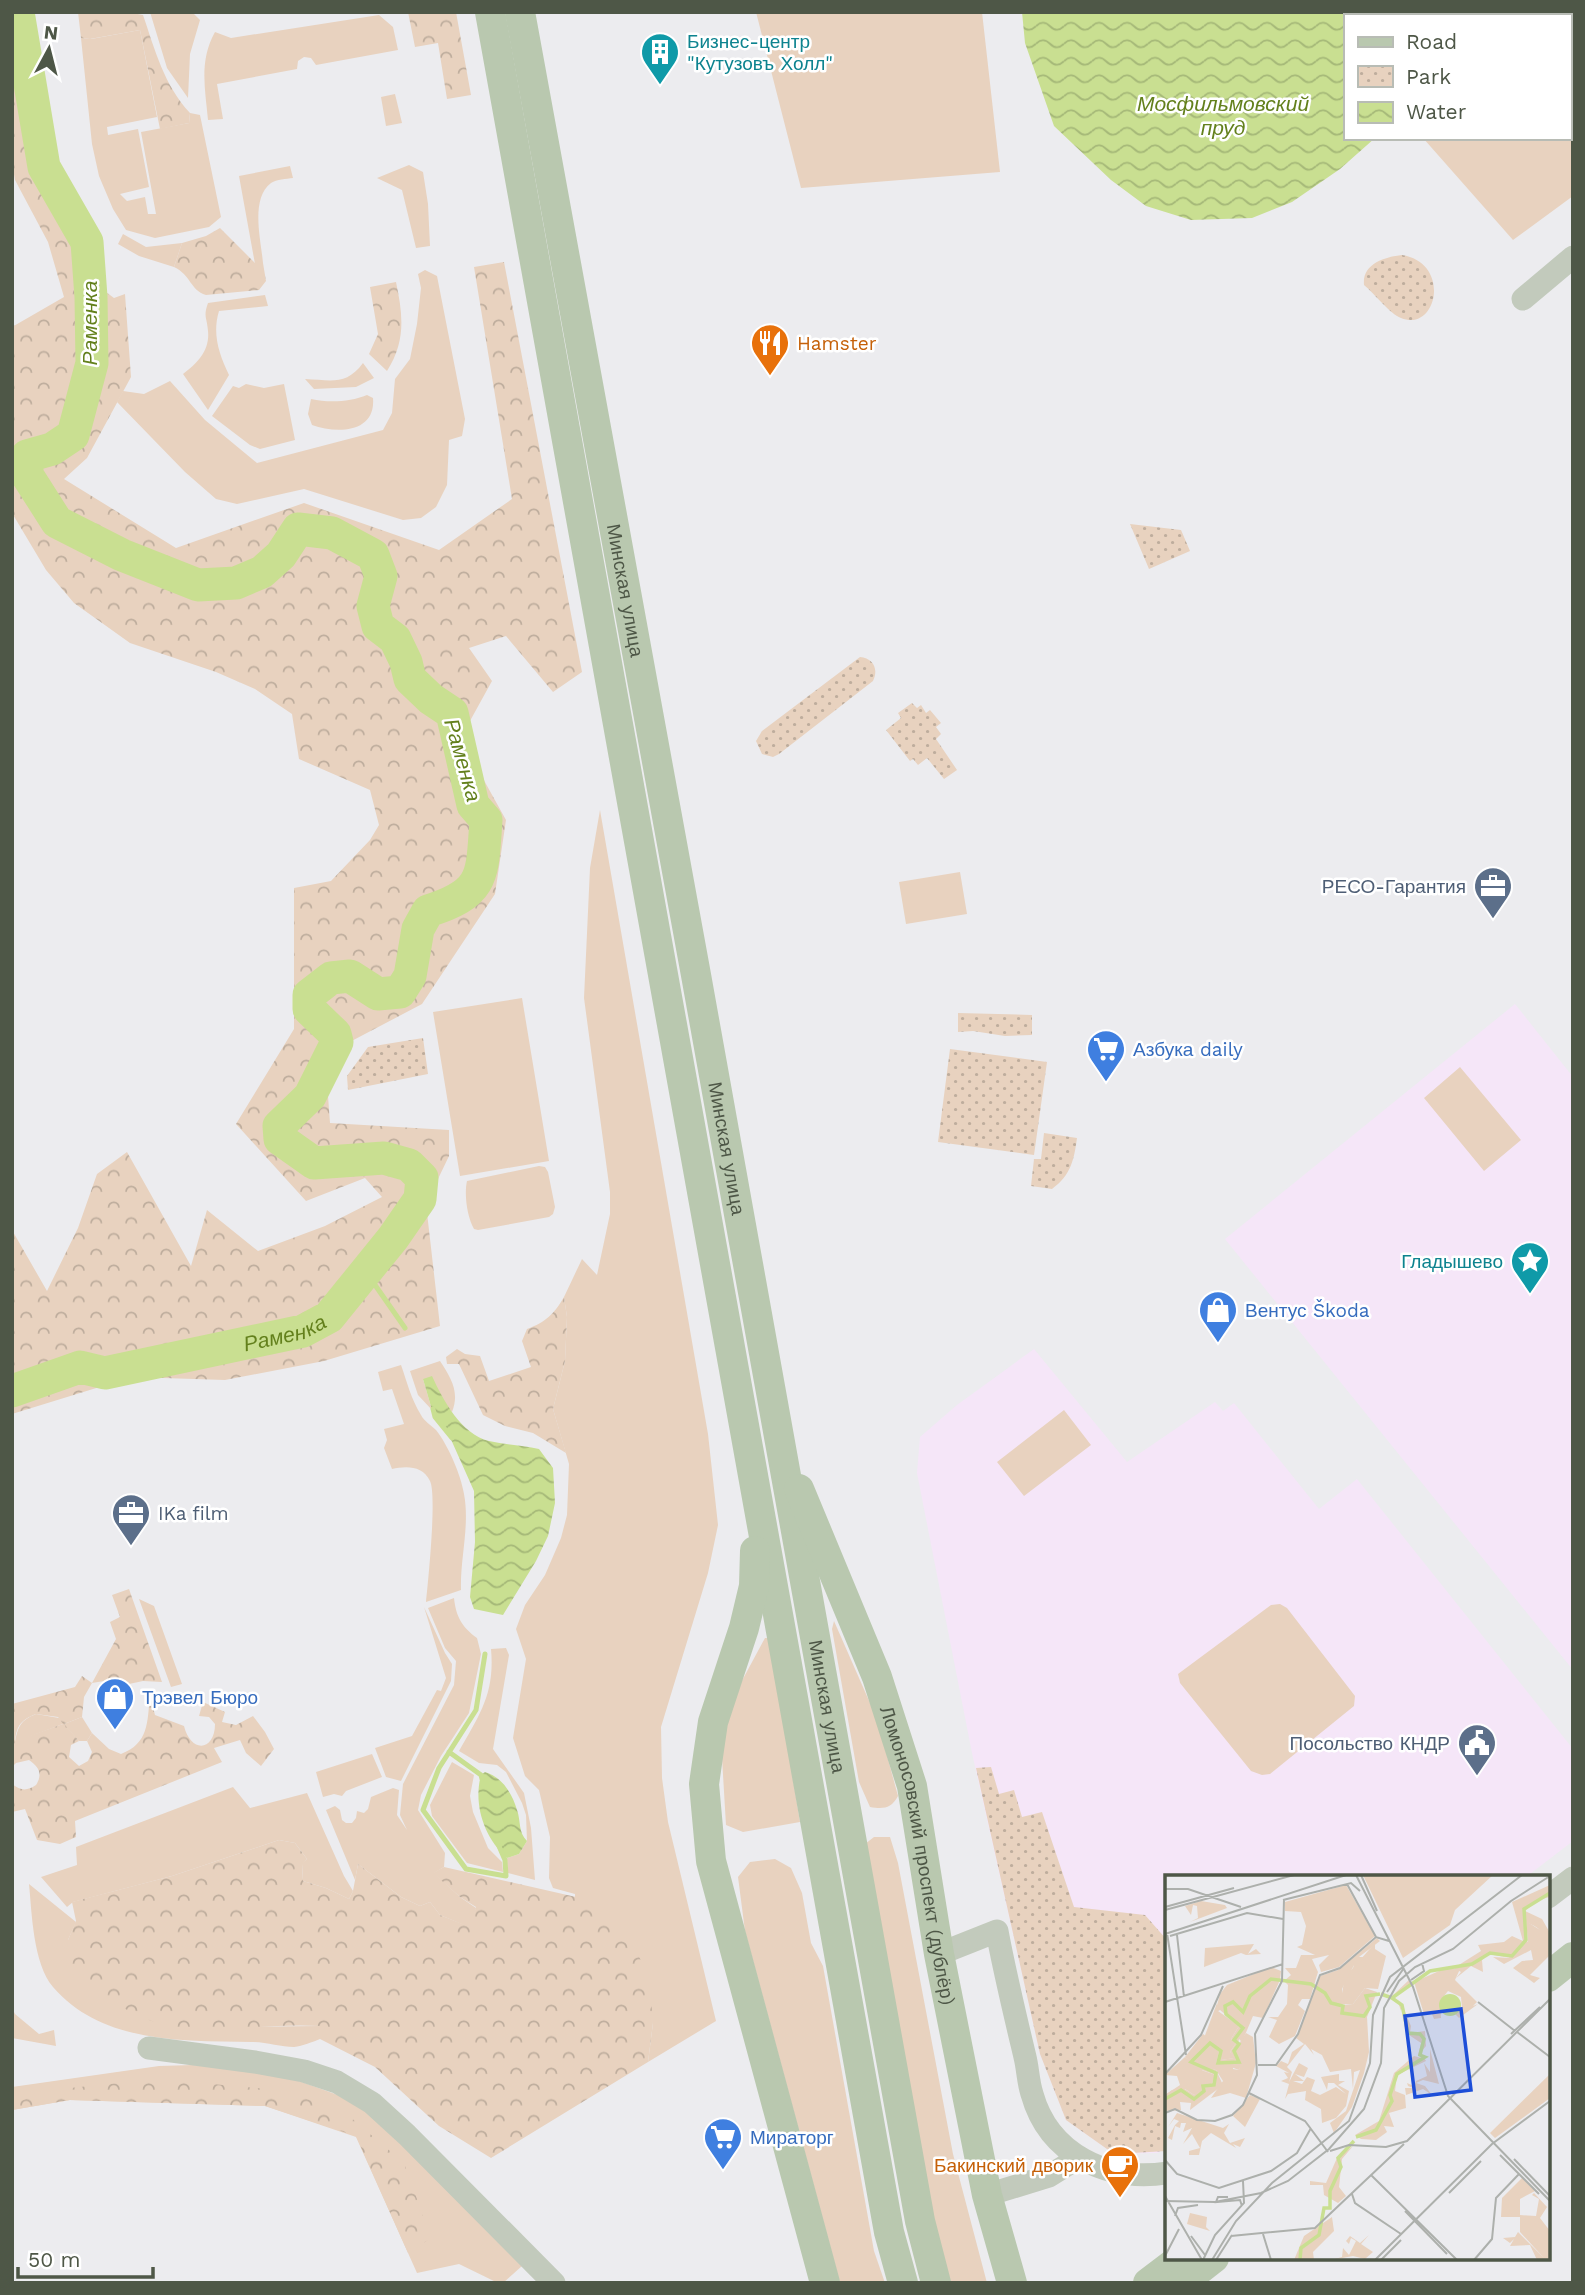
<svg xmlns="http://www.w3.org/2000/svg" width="1585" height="2295" viewBox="0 0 1585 2295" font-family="'Work Sans',sans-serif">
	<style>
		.commercial { fill: #f5e6f8 }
		.grass { fill: #e8d2bf }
		.forest { fill: url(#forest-crowns); fill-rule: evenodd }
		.park { fill: url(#park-dots) }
		.water { fill: url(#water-waves) }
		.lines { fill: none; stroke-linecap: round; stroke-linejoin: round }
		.stream { stroke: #c9df91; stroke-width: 5 }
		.river { stroke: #c9df91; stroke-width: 33 }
		.minor { stroke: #c2cabc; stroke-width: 23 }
		.major { stroke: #b9c8af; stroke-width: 30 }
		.labels { text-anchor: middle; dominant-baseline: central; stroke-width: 5; stroke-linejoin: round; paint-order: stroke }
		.culture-label { font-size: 19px; fill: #0d838f; stroke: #fff; text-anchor: start }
		.food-label { font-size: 19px; fill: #c56008; stroke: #fff; text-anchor: start }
		.street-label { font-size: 19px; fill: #4e5747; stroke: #fff }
		.service-label { font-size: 19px; fill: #4e5e75; stroke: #fff; text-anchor: end }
		.shop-label { font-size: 19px; fill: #366cbe; stroke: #fff; text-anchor: start }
		.water-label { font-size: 21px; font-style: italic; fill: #63801c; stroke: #fff }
		.inset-river { fill: none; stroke: #c9df91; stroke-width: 3.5 }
		.inset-road { fill: none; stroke: #adb0ac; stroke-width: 2 }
		.view { fill: #1d4ed8; fill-opacity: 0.15; stroke: #1d4ed8; stroke-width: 3.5 }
		.inset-edge { fill: none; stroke: #4e5747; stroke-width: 3.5 }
	</style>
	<defs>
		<pattern id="forest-crowns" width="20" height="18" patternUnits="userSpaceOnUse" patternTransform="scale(1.75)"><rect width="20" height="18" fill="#e8d2bf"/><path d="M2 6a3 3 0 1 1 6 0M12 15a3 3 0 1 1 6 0" fill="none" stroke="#bead9d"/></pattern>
		<pattern id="park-dots" width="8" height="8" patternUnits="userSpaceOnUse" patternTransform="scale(1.75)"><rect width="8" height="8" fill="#e8d2bf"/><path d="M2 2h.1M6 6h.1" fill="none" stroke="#bead9d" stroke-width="1.8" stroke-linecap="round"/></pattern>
		<pattern id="water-waves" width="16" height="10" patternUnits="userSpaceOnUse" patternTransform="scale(1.75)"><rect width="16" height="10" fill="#c9df91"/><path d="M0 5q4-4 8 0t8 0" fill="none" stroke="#a5b878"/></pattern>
	</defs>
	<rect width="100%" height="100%" fill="#ececef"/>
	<path class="commercial" d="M1515 1004 1573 1077V1670L1225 1239Z
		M1034 1349 1127 1462 1215 1402 1223 1411 1234 1403 1319 1509 1357 1479 1573 1749V1841L1526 1877H1167V2146L1158 2153 1114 2154 1066 2120 1040 2054 972 1753 917 1473 920 1437 957 1405Z"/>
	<path class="grass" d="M150 12H192L200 20 190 54 188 98 167 68Z
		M756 12H982L1000 172 801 188Z
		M1555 12H1573V196L1513 240 1423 138H1569V16H1551Z
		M379 15 393 27 398 50 316 65 311 58 304 57 298 61 297 69 217 84 223 119 208 120C205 88 199 61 215 32L231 38Z
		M140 30 157 117 107 127 108 135 138 129 149 187 120 194 127 201 145 197 148 214H156L141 132 189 123 190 113 200 115 221 217 209 227 155 238 126 230 113 209 99 176 92 144 81 38 91 39Z
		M395 94 402 123 386 126 381 97Z
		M409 165 423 172 428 204 430 246 416 248 402 190 377 178Z
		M290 166 293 178C286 179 277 179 271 183 250 199 261 240 263 263L255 264 239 176Z
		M123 234 146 247 182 243 174 267 139 256 118 244Z
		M425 270 437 276 465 419 462 436 449 440 447 485 436 507 421 518 403 520 304 489 237 504 216 499 185 472 117 402 123 391 144 394 170 381 205 420 257 463 383 430 392 413 395 379 410 359 417 324 421 288 418 274Z
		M265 295 268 306 219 311C212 334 219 354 229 375L208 410 183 374C198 363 210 350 208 331 207 317 203 317 208 303Z
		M363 363 374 378 356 387 314 389 305 379C331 380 346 386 363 363Z
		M246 384 264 388 284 384 295 440 260 449 250 445 212 416 233 386 239 388Z
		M367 395 373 398C376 433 337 434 312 425L308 414 311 399C329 403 350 402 367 395Z
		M600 810 708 1434 718 1525 708 1573 661 1727 662 1778 668 1822 716 2021 648 2062 653 2023 575 1900V1894L553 1888 549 1878 550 1837 539 1790 525 1776 513 1738 526 1659 516 1629 525 1605 545 1575 561 1538 567 1515 569 1464 553 1409 565 1361 567 1317 564 1297 582 1259 597 1275 610 1214V1192L584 998 590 868Z
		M960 872 967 914 906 924 899 882Z
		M522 998 549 1161 460 1176 433 1012Z
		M1460 1067 1521 1140 1484 1171 1424 1098Z
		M539 1166 545 1167 548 1172 555 1207 553 1214 549 1217 478 1230 474 1229C467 1217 464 1194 467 1181Z
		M440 1361C451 1378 460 1392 452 1412L423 1379 432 1410 418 1395 410 1371Z
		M401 1365C407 1382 411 1399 421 1415 424 1421 431 1425 436 1430 448 1445 461 1475 464 1494 470 1526 460 1558 461 1590L426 1602C428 1583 437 1495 430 1481 423 1465 405 1466 392 1469L384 1448 387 1440 384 1429 404 1424 392 1389 383 1391 378 1372Z
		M1064 1410 1091 1445 1024 1496 997 1462Z
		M454 1598C456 1617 462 1627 477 1638L481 1654 469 1713 441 1756 421 1795 418 1810 445 1853 444 1867 434 1873 460 1897 476 1908 471 1928 440 1915 430 1902 420 1906 401 1897 358 1864 355 1880 326 1810 335 1806 340 1810 342 1820 346 1823H352L356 1818 357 1811 364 1813 368 1809 371 1797 393 1788 399 1790 397 1815 407 1830 400 1815 403 1784 454 1685 456 1661 445 1648 428 1608Z
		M139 1599 154 1606 182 1684 171 1687Z
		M1280 1604 1287 1608 1355 1696 1354 1706 1270 1774 1262 1775 1251 1771 1180 1683 1178 1674 1271 1605Z
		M424 1607 445 1653 452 1664 451 1681 401 1781 386 1777 375 1748 412 1736 437 1690 441 1691 446 1678Z
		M834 1621 877 1719 898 1796C891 1809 883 1809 870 1807L859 1782 832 1629Z
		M765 1638H770L800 1822 743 1832 726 1825 722 1758 730 1703Z
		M506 1648 509 1655 493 1749 524 1793 531 1828 535 1880 508 1873 507 1858 519 1854 527 1841 526 1815 522 1803 506 1772 497 1765 479 1763 459 1751C480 1714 495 1693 491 1649Z
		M36 1714 59 1718 64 1724 82 1717 92 1733 87 1741H79L63 1724 15 1742C18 1726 21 1720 36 1714Z
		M372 1754 382 1777 346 1791 342 1796 334 1794 323 1797 316 1772Z
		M452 1762 474 1775 470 1796 473 1812 488 1848 502 1862 503 1872 467 1863 432 1816 430 1805Z
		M233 1787 250 1808 307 1793 344 1876 353 1891 349 1899 326 1888 303 1881 302 1864 307 1859 295 1843 279 1840 172 1876 73 1902 67 1907 41 1877 77 1865 76 1847Z
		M874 1837H890L898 1863 953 2154 987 2283H951L926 2192 865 1844Z
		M775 1859 791 1868 802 1893 811 1943 823 1966 874 2251 885 2283H840L745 1931 738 1877 750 1862Z
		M29 1884 76 1922 68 1940 220 2027 320 2026V2039C312 2042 303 2046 294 2047 281 2047 266 2042 252 2042 184 2041 102 2044 53 1987 33 1963 32 1914 29 1884Z
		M12 2008 15 2014 39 2034 54 2030 56 2046 12 2038Z
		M193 2065 231 2068 299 2081 349 2099 379 2121 522 2266 503 2283H498L459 2264 417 2273 356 2137 265 2106 70 2100 12 2110V2087L159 2066Z"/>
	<path class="forest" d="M12 12H18L44 167 87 242 90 280 114 298 125 294 131 377 87 458 64 479 176 548 304 503 439 550 512 499 474 267 504 262 582 672 553 692 506 636 469 648 492 681 465 730 481 775 506 820 495 894 422 1004 325 1055 330 1123 449 1130V1156L426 1204 440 1326 324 1361 225 1380 132 1377 12 1414V1230L47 1291 78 1228 97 1174 127 1152 191 1266 207 1210 258 1251 325 1226 382 1197 365 1178 306 1201 236 1124 294 1029V888L331 881 370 840 379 825 370 790 299 759 292 714 255 689 216 672 130 643 74 603 46 570 12 513V327L64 297 48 242 15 180 12 163Z
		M78 12H127L143 15C155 50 164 85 190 113L189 123 160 129 140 30 90 39 81 38Z
		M408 12H456L471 95 447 99 438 43 415 47Z
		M220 228 255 263H263L266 281 259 290 206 295C190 290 191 275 174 267L182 243 206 236Z
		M396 282C403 315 406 341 387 371L369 354 378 334 370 287Z
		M564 1297 567 1317 565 1361 553 1409 566 1453 533 1433 505 1426 483 1415 459 1364H447L446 1357 457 1349 465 1354 480 1356 489 1381 531 1367 522 1341 527 1329C546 1322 554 1314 564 1297Z
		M129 1589 162 1682 143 1681 129 1684 116 1679 92 1683 84 1697 82 1717 64 1724 79 1741 71 1745 69 1757 79 1766 88 1761 92 1752 87 1741 92 1733 109 1749 121 1754C149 1743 147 1723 150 1696L155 1715 184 1726C191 1754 215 1751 215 1724L209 1717 199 1716 203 1702 225 1712 222 1722 236 1725 253 1716 265 1732 274 1749 261 1766 246 1753 240 1740 214 1748 222 1762 75 1821 76 1837 60 1844 37 1840 25 1809 12 1812V1784C21 1791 27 1791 36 1785 43 1774 39 1767 29 1760L16 1763 12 1767V1704L75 1687 82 1676 92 1683 116 1639 110 1622 120 1617 112 1595ZM36 1714 58 1717 63 1724 15 1741C17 1725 21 1720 36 1714Z
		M279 1840 295 1843 307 1859 302 1865 303 1881 326 1888 349 1899 353 1891 358 1864 401 1897 420 1906 430 1902 440 1915 470 1927 476 1907 460 1897 433 1873 444 1867 576 1897V1900L600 1905 628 1934 649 1977 653 2023 648 2062 491 2158 439 2126 375 2067 320 2039V2026C272 2023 223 2033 175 2027 137 2022 101 1993 70 1973L68 1940 76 1921 72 1902 172 1876Z
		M157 2079 278 2090 342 2110 404 2163 431 2238 408 2253 356 2136 265 2106 70 2100 12 2110V2104L51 2090Z"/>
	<path class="park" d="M1402 255C1452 263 1437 333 1401 318 1390 314 1374 293 1364 285 1362 264 1384 257 1402 255Z
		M1130 524 1181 530 1190 551 1149 569Z
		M860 657C873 658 879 669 873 681L779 754 773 757 762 754 756 741 762 731Z
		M912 703 917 708 921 705 926 713 930 710 941 723 936 727 941 734 936 739 957 770 944 779 927 758 918 765 913 759 910 761 886 730 901 718 898 713Z
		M958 1013 1032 1015V1035L1005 1036 973 1031 958 1032Z
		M423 1038 428 1074 348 1090 347 1076 368 1047Z
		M950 1049 1047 1062 1034 1155 938 1142Z
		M1044 1133 1077 1138C1074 1160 1071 1175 1052 1189L1031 1186 1034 1159H1041Z
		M991 1767 999 1794 1014 1790 1022 1817 1042 1812 1074 1907 1145 1915 1167 1940V2151L1114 2154 1066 2120 1040 2054 976 1768Z"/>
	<path class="water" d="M1022 12H1514L1510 16H1345V138H1375L1340 169 1292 202 1252 218 1191 220 1146 206 1111 180 1054 126 1025 43Z
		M432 1376C443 1400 461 1434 489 1441 506 1445 523 1445 539 1449L553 1468 555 1503 548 1536 536 1561 503 1615 474 1609 470 1597 475 1542 474 1491 449 1435 432 1410 423 1379Z
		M485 1772C502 1777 512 1793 517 1810 521 1821 518 1832 527 1841L519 1854 507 1858C484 1838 473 1804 481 1775Z"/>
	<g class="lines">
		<path class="stream" d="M366 1272 405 1328
			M433 1409 435 1417 452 1438
			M485 1654 476 1710 439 1768 423 1810 466 1869 506 1876 505 1860 499 1846
			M449 1752 481 1775 482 1779"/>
		<path class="river" id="s1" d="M12 1391 80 1367 105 1373 303 1331 329 1317 393 1238 420 1199 422 1178 409 1165 384 1158 314 1163 280 1139 279 1126 310 1096 337 1042 335 1034 309 1009V995L331 978 350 976 378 994 400 992 410 976 418 929 428 911C486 893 482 875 486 820L473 805 452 713 431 699 410 679 406 662 395 639 378 626 373 606 381 576 373 555 332 533 298 529 281 555 262 572 236 583 198 585 122 555 57 522 27 475V456L52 449 73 435 92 363 91 297 87 242 44 167 18 12"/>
		<path class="minor" d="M1523 299 1573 257
			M1548 1897 1573 1878
			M939 1954 997 1931C1005 1974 1015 2015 1025 2057 1028 2069 1028 2082 1032 2094 1049 2155 1108 2182 1167 2173
			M149 2048 255 2062 304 2071 337 2082 372 2103 407 2135 554 2283
			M987 2195 1049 2176 1078 2158"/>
		<g class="major">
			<path d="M490 12 889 2232 903 2283"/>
			<path id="s2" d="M520 12 696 975 920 2221 936 2283"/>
			<path id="s3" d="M799 1489 877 1677 912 1786 939 1954 987 2195 1012 2283"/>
			<path d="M755 1551 754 1586 744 1628 713 1722 704 1784 711 1861 825 2283"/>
			<path d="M1548 1977 1573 1957"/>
			<path d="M1148 2283 1181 2258"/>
			<path d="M1182 2283 1214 2258"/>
		</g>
	</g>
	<defs>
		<symbol id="building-pin" viewBox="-11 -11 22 30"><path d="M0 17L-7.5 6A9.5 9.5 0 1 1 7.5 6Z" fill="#0f9aa8" stroke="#fff"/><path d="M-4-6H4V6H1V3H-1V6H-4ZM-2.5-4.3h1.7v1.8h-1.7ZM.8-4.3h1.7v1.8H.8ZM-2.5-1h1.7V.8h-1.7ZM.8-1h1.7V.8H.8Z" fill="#fff"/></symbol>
		<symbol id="restaurant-pin" viewBox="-11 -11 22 30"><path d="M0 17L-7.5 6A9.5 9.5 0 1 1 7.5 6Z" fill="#e8710a" stroke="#fff"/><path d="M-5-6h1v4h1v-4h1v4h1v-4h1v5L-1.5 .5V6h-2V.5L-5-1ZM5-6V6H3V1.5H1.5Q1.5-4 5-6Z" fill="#fff"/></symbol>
		<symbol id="office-pin" viewBox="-11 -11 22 30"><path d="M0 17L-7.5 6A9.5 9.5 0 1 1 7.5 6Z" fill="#5c6f8a" stroke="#fff"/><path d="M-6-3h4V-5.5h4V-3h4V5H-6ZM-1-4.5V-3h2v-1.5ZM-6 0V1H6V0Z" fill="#fff"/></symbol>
		<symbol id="supermarket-pin" viewBox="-11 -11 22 30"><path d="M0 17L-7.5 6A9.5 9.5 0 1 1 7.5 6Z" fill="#3f7fe0" stroke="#fff"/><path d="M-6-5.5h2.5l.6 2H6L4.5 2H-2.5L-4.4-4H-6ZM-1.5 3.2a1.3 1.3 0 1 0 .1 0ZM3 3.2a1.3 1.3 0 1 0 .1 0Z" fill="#fff"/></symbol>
		<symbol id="sight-pin" viewBox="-11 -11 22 30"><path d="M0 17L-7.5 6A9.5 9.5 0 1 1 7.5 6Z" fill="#0f9aa8" stroke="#fff"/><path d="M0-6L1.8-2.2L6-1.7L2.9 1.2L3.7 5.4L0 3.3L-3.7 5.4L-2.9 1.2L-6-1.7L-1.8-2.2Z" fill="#fff"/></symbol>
		<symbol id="shop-pin" viewBox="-11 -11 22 30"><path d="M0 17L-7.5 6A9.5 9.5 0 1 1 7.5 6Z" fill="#3f7fe0" stroke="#fff"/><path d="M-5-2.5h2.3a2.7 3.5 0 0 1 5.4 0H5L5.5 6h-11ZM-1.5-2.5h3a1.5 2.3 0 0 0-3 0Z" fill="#fff"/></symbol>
		<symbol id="civic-pin" viewBox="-11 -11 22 30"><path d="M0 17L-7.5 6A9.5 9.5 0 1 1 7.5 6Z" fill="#5c6f8a" stroke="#fff"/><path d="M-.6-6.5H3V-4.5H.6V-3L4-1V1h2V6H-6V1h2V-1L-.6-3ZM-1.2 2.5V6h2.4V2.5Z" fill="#fff"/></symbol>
		<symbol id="cafe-pin" viewBox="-11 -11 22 30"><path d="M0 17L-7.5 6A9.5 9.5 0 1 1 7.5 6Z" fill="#e8710a" stroke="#fff"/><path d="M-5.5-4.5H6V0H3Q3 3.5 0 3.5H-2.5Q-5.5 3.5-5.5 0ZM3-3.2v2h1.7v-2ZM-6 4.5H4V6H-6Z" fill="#fff"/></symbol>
	</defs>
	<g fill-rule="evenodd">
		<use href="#building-pin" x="638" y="30" width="44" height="60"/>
		<use href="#restaurant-pin" x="748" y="321" width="44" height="60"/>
		<use href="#office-pin" x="1471" y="864" width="44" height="60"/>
		<use href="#supermarket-pin" x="1084" y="1027" width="44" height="60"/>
		<use href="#sight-pin" x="1508" y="1239" width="44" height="60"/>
		<use href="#shop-pin" x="1196" y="1288" width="44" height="60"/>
		<use href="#office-pin" x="109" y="1491" width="44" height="60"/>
		<use href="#shop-pin" x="93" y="1675" width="44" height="60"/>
		<use href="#civic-pin" x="1455" y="1721" width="44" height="60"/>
		<use href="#supermarket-pin" x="701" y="2115" width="44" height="60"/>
		<use href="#cafe-pin" x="1098" y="2143" width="44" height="60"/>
	</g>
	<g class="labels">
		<g class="culture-label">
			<text x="687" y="41">Бизнес-центр<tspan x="687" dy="22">"Кутузовъ Холл"</tspan></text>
			<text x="1503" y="1261" text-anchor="end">Гладышево</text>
		</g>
		<g class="food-label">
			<text x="797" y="343">Hamster</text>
			<text x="1093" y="2165" text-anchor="end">Бакинский дворик</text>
		</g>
		<g class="street-label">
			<text stroke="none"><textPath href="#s2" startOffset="588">Минская улица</textPath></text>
			<text stroke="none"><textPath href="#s2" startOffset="1155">Минская улица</textPath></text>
			<text stroke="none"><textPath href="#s2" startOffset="1722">Минская улица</textPath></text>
			<text stroke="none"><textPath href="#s3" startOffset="387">Ломоносовский проспект (дублёр)</textPath></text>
		</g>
		<g class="service-label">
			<text x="1466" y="886">РЕСО-Гарантия</text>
			<text x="158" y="1513" text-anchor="start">IKa film</text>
			<text x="1450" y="1743">Посольство КНДР</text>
		</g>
		<g class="shop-label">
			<text x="1133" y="1049">Азбука daily</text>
			<text x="1245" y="1310">Вентус Škoda</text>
			<text x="142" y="1697">Трэвел Бюро</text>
			<text x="750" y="2137">Мираторг</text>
		</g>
		<g class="water-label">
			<text x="1223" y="103">Мосфильмовский<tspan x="1223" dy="24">пруд</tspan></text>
			<text transform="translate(89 323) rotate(-90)">Раменка</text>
			<text transform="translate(463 760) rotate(74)">Раменка</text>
			<text stroke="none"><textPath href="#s1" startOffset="282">Раменка</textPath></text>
		</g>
	</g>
	<g transform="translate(1165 1875)">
		<rect width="385" height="385" fill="#ececef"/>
		<path d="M360 36 377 44 385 58V80L365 100 375 103 369 108 348 93 357 86 368 85 366 75 339 89 328 82 344 83 363 66 361 46 375 55 361 44ZM210 68V74L221 81 213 114 200 113 188 129H175L180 102ZM281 93 295 94 290 105 312 127 308 131 313 129 294 143 290 139 297 132 296 122 283 116 275 126 276 143 269 144 266 137 259 139 249 107ZM52 128 53 136 74 151 66 164 71 168 65 177 70 183 56 185 54 172 39 163ZM81 158 88 162 91 188 81 223 65 218 46 223 58 206 51 195 34 191 29 192 35 202 36 195 51 200 46 210 29 220 20 214 0 220 15 210 12 201 0 200 20 182 28 188 45 168 54 177 51 189 68 187V194L74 195 76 187 70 175ZM265 174 274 209 258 205 251 208 260 211 267 220 258 214 241 220 240 213H255H248L243 211 242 208 249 211 251 206 262 201 259 188 265 197ZM357 303 370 316 355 324V340L371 341 374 324 367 320 369 318 382 332 375 343 385 356V385H372L365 370 345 371 349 364 345 368 338 363 350 362 353 357 379 383 355 357V342H336L337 323Z" fill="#e8d2bf"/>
		<path d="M181 10 210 61 174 92 156 97 154 90 164 80 147 84 153 97 145 124H137L133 130 140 136 130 161 114 169 104 162 112 145 103 142H113L122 129 123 110 119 106 126 100 120 93H131L136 80H150L132 72 137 70 141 51 136 37 120 36V27ZM385 10V22L373 25 360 36 361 44 369 45 376 54 361 47 362 68 346 83 323 79 317 85 318 97 306 91 291 103 296 97 289 93 316 76 313 70 339 67 347 61 358 66 347 27ZM36 26 60 30 62 33 25 47 33 43 32 31 28 30 26 40 20 31ZM212 63 215 66 194 82H200L201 92 185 106 189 90 177 114V130L188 129 200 113 212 117 202 142 204 177 199 198 187 232 169 258 165 248 181 236 195 195 189 197 188 214 186 194 165 197 157 180 146 174 149 180 140 169 122 192 127 197 124 207 134 188 143 193 139 202 130 199 139 206H128L137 209 142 202 150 205 146 216 155 220 171 212 181 219 169 208H163L162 215 156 202 174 199V206H180L173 210 184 216 181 231 171 243 157 248 156 234 140 225 141 216 123 219 120 224 124 209 116 206 123 203 119 197 124 198 111 191 116 186 123 189 127 177 139 169 131 163 155 101 173 95ZM89 69 83 79 91 74 96 79 81 80 76 78 39 92 40 73ZM106 92 116 96 115 105 98 143 88 141 77 167 74 164 71 177H81L74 195 63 191 68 188 51 189 54 177 45 168 28 189 20 182 38 159 57 173 56 185 69 183 65 177 71 168 66 164 74 151 55 135 50 138 55 119 62 110ZM244 105 246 109 228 123 237 130 246 151 245 158 260 156 261 171 256 177 261 186 232 200 230 216 240 220 241 233 224 238 229 252 219 251 222 257 211 265 196 264 190 260 214 246 229 198 249 181 257 183 253 180 256 168 241 158 236 130V136L233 127 225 123ZM33 189 51 195 58 210 25 235 26 228 15 227 16 235 0 236V220L7 215 18 213 29 220 37 210H46L51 200 37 195 41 203 36 205 28 192ZM12 238 58 253 64 249 59 258 65 268 80 263 75 272 68 269 71 273 46 258 37 266 34 280H24V276L35 273 27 259 18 269 27 253 18 257 21 248H16L15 253 10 251 7 265 3 263 10 250 14 246 9 244 3 252ZM188 271 177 284 174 312 181 321 173 328 159 320 158 310H145V306L161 308 172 283ZM25 338 42 342 41 352 45 356 22 349ZM167 342 169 356 148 377 149 385H129L139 361ZM204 360 196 369 208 377 200 384 188 381 166 385 177 382 178 373 184 380 191 366 186 363 184 369 181 366 185 361 195 368Z" fill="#e8d2bf"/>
		<path d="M198 0 323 1 328 0 290 35 285 50 238 83ZM385 199V223L330 263 325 258ZM85 220 95 224 80 252 68 241Z" fill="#e8d2bf"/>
		<path d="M274 130a11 11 0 1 1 22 0a11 11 0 1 1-22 0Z" fill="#c9df91"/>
		<path class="inset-river" d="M216 119 227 123 265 96 307 89 325 78 347 81 361 65 359 34 385 18M0 224 16 215 29 224 39 216 38 211 49 210 51 198 26 187 45 168 56 176 53 188 74 187 69 176 74 169 69 165 78 153 61 139 60 131 68 127 78 137 85 121 106 104 146 109 160 118 166 128 178 131 177 138 199 141 205 132 201 121 215 119M191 262 211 255 227 226 225 220 232 199 260 182 255 180 259 164 255 159 243 158 237 130 227 123M135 385 136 373 154 360 159 333H165V316L176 292 173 283 189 266"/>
		<path class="inset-road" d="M191 0 248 112 283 221 385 326M196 0 212 36M182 9 211 62M0 14H23L76 32M118 25 186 8 195 16M0 32 69 13M0 35 129 0M2 58 21 180M0 59 181 0M12 60 19 122M5 61 82 38 118 44M246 105 259 96 257 88M222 117 239 93M0 127 118 89M313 127 350 156M352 157 385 182M346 159 375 132M93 190H111L133 159 155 100 175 93 211 62 224 66M0 199 36 160 58 111M84 218 140 246 163 277M0 238 10 234 32 245 50 246 67 240 78 230 92 200 90 159 117 106 119 24M165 276 184 270 221 272 242 266 385 124M335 280 374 319M349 284 385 321M0 285 12 299 54 313 106 296 132 278 146 253M206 300 292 385M284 318 316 286M187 319 190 328 236 359M0 321 37 385M63 322H53L51 327 75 325 77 331M0 326 50 327 96 318 123 306 164 274 199 234 216 188 219 133 234 106 250 92 288 74 346 26 385 1M240 336 282 379M10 341 13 333 33 330M98 359 106 385M26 361 40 380M66 361 150 353 239 269M0 381 14 354M38 385 50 360 79 328 78 306M47 385 71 346 107 308 184 246 205 188 208 140 225 102 357 0M51 385 67 360M210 385 327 269 385 226M216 385 236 365M309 385 327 364 331 323 354 299"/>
		<path class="view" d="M296 134 306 215 250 222 240 141Z"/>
		<rect width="385" height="385" class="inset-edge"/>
	</g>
	<rect width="1585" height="2295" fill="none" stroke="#4e5747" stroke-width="28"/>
	<rect x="1344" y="14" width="228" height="126" fill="#ffffff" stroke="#b8bcb5" stroke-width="2"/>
	<rect x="1358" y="37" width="35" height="10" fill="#b9c8af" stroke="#b8bcb5" stroke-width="2"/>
	<text x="1406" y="49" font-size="21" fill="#4e5747">Road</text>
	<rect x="1358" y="66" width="35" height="21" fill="url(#park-dots)" stroke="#b8bcb5" stroke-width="2"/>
	<text x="1406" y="84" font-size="21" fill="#4e5747">Park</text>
	<rect x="1358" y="102" width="35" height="21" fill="url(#water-waves)" stroke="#b8bcb5" stroke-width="2"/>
	<text x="1406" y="119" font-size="21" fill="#4e5747">Water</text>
	<g transform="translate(49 49) rotate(7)" stroke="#ffffff" stroke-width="5" paint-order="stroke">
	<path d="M0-5L12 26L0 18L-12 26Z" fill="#4e5747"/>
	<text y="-10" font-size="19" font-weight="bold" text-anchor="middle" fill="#4e5747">N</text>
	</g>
	<path d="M18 2267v10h135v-10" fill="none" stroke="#4e5747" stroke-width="3.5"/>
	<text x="28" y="2267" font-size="21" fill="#4e5747" stroke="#ffffff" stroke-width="5" paint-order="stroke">50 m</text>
</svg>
